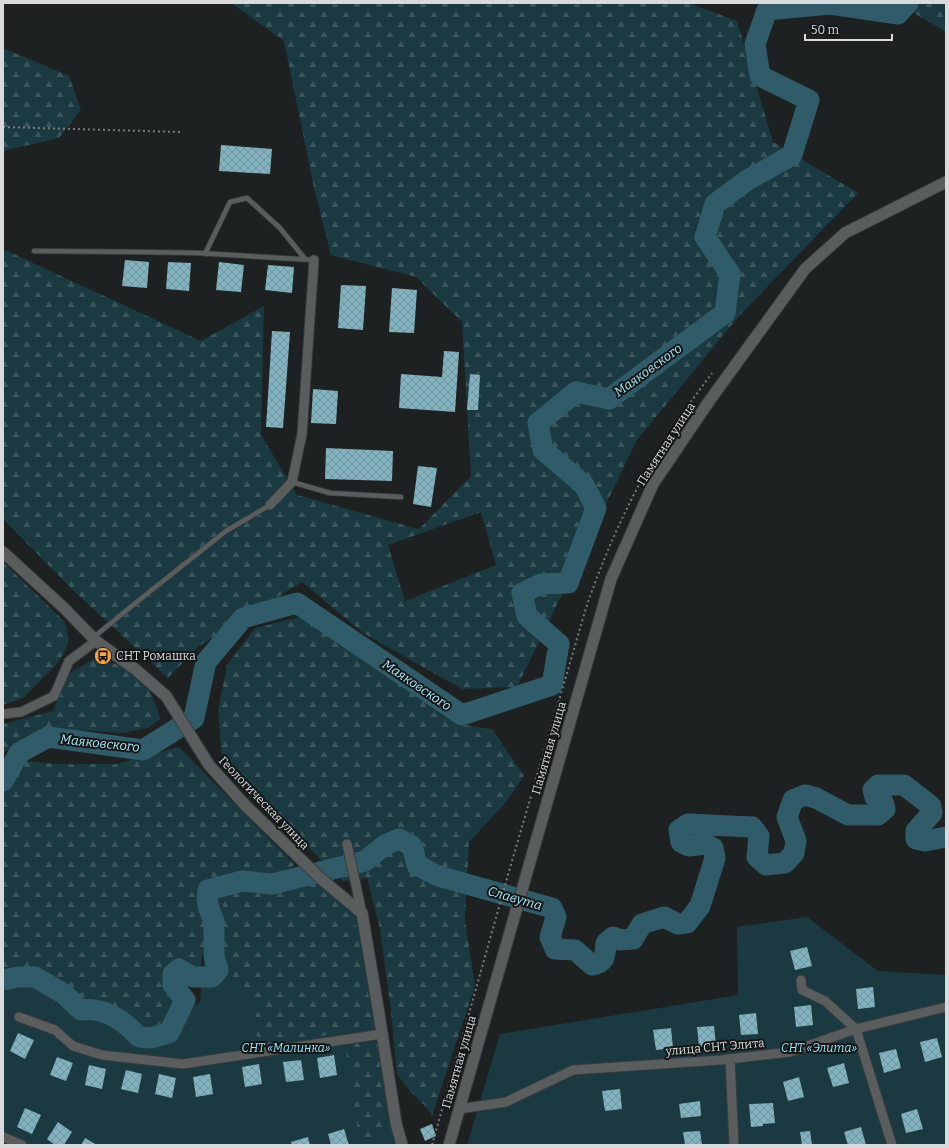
<svg xmlns="http://www.w3.org/2000/svg" width="949" height="1148" viewBox="0 0 949 1148" font-family="Bitter,serif">
	<style>
		.green { fill: #1b3941 }
		.forest { fill: url(#forest-firs); fill-rule: evenodd }
		.lines { fill: none; stroke-linecap: round; stroke-linejoin: round }
		.river { stroke: #2f5c68; stroke-width: 21 }
		.building { fill: url(#building-cross-hatch) }
		.service-casing { stroke: #393c3d; stroke-width: 6 }
		.minor-casing { stroke: #393c3d; stroke-width: 11 }
		.tertiary-casing { stroke: #393c3d; stroke-width: 13 }
		.path { stroke: #797c7d; stroke-width: 2; stroke-dasharray: 2 3; stroke-linecap: butt }
		.service { stroke: #595d5e; stroke-width: 4.5 }
		.minor { stroke: #595d5e; stroke-width: 9 }
		.tertiary { stroke: #595d5e; stroke-width: 11 }
		.labels { text-anchor: middle; dominant-baseline: central; stroke-width: 4; stroke-linejoin: round; paint-order: stroke }
		.street-label { font-size: 12px; fill: #d8dadb; stroke: #141718 }
		.poi-label { font-size: 12px; fill: #d8dadb; stroke: #141718; text-anchor: start }
		.park-label { font-size: 12px; font-style: italic; fill: #96e5fb; stroke: #141718 }
		.water-label { font-size: 13px; font-style: italic; fill: #aae7f9; stroke: #141718 }
	</style>
	<defs>
		<pattern id="forest-firs" width="22" height="20" patternUnits="userSpaceOnUse"><rect width="22" height="20" fill="#1b3941"/><path d="M5 1l3.5 6h-7zM16 11l3.5 6h-7z" fill="#3b555c"/></pattern>
		<pattern id="building-cross-hatch" width="8" height="8" patternUnits="userSpaceOnUse"><rect width="8" height="8" fill="#83b2bf"/><path d="M0 0l8 8M0 8l8-8" fill="none" stroke="#7296a0"/></pattern>
	</defs>
	<rect width="100%" height="100%" fill="#1d2122"/>
	<path class="green" d="M319 877 362 913 402 1145H3V980L18 977 81 1010 93 1009 113 1016 128 1026 152 1033 200 1002 209 910 207 899 208 890 242 881Z
		M807 917 878 971 946 975V1145H467L500 1034 738 995 737 927Z"/>
	<path class="forest" d="M231 3H689L737 21 773 142 858 193 739 316 637 440 517 687 462 689 363 633 302 582 198 647 168 678 76 593 3 519V249L201 341 264 306 261 435 297 495 419 529 471 476 462 322 416 277 331 255 314 188 284 41ZM481 512 496 565 405 601 388 545Z
		M897 3H946V32Z
		M3 48 69 76 81 110 59 138 3 151Z
		M3 562 65 622 69 640 64 653 56 665 23 698 3 705Z
		M300 617 330 634 372 662 457 724 492 729 524 776 506 802 469 842 465 920 475 986 432 1116 427 1108 409 1090 397 1074 391 1012 380 929 367 878 343 881 315 854 222 757 218 711 227 665 255 628Z
		M93 659 124 666 149 688 161 719 148 728 121 733 93 731H61L16 746 3 753V724L53 711 67 675Z
		M179 747 295 865 275 875 220 882 201 893 208 925 199 974 188 965 176 958 168 972V982L184 1009 152 1032 120 1015 77 998 43 977 19 973H3V793L26 761 55 764H116Z
		M311 879 321 883 355 922 373 1019 351 1030 263 1048 255 1031 256 1013 243 987 222 973 217 942 224 900 232 889Z
		M378 1038 385 1134 374 1145H360L345 1043Z"/>
	<g class="lines">
		<path class="river" d="M3 781 19 753 48 737 143 750 194 718 206 662 243 618 297 603 462 715 552 685 559 644 527 616 522 593 541 584 568 583 596 508 584 485 543 450 538 423 576 392 609 399 725 313 730 274 705 237 715 204 746 181 792 155 809 100 760 76 755 44 767 10 830 4 898 14 908 3
			M3 980 18 977H35L64 994 81 1010C85 1010 90 1009 94 1010 112 1012 127 1024 139 1037L150 1038 169 1033 185 1000 173 985V974L179 969 193 977H212L218 970 214 956V921L209 909 207 899 208 890 242 881 272 884 365 861 385 845 399 839 412 846 417 865 438 876 552 908 556 917 550 937 555 949 575 950 592 965C606 963 605 955 606 943L613 937 620 940 633 939 642 924 664 917 678 924 687 923 700 906 715 858 713 848 705 844 689 846 681 842 679 830 688 824 752 827 759 836 757 857 766 865 785 863 794 853 796 841 787 817 793 800 805 795 816 798 848 815H878L885 809 883 802 875 797 873 790 878 785H904L931 806 932 813 916 831V839L925 841 946 837"/>
	</g>
	<path class="building" d="M221 145 272 149 270 174 219 171Z
		M125 260 149 262 147 288 122 286Z
		M168 262 191 263 189 291 166 289Z
		M219 262 244 265 241 292 216 290Z
		M268 265 294 267 292 293 265 290Z
		M341 285 366 286 363 330 338 328Z
		M392 288 417 290 414 333 389 332Z
		M272 331 290 332 283 428 266 427Z
		M444 351 459 352 455 412 399 408 401 374 442 377Z
		M470 374 480 375 478 410H467Z
		M313 389 338 391 336 424 311 423Z
		M326 448 393 451 392 481 325 479Z
		M418 466 437 468 431 507 413 504Z
		M807 947 812 966 795 970 790 951Z
		M873 987 875 1007 858 1009 856 989Z
		M811 1005 813 1025 796 1027 794 1007Z
		M756 1013 758 1034 741 1035 739 1015Z
		M714 1026 716 1045 699 1047 697 1027Z
		M671 1028 673 1048 656 1050 653 1030Z
		M18 1033 34 1040 25 1059 10 1051Z
		M937 1038 942 1057 925 1062 920 1042Z
		M896 1049 901 1068 884 1073 879 1053Z
		M334 1055 337 1075 320 1078 317 1058Z
		M57 1057 73 1063 66 1081 50 1075Z
		M301 1060 304 1080 286 1082 283 1062Z
		M844 1063 849 1083 833 1087 827 1068Z
		M259 1064 262 1084 245 1087 242 1067Z
		M89 1065 106 1069 102 1089 85 1085Z
		M126 1070 142 1074 138 1093 121 1089Z
		M159 1074 176 1078 172 1098 155 1094Z
		M210 1074 213 1094 196 1097 193 1077Z
		M799 1077 804 1097 788 1101 783 1082Z
		M620 1089 622 1109 605 1111 602 1091Z
		M700 1101 701 1116 681 1118 679 1104Z
		M773 1103 775 1123 763 1124V1126L751 1127 749 1104Z
		M25 1108 41 1115 32 1134 17 1127Z
		M917 1109 923 1129 906 1133 901 1114Z
		M58 1122 72 1132 64 1145H55L47 1139Z
		M432 1124 436 1136 425 1141 420 1129Z
		M861 1127 866 1145H848L844 1132Z
		M344 1129 349 1145H331L328 1134Z
		M700 1131 702 1145H685L683 1132Z
		M810 1131 812 1145H802L800 1132Z
		M308 1137 310 1145H292L291 1142Z
		M85 1138 97 1145H81Z"/>
	<g class="lines">
		<defs>
			<path id="service" d="M34 251 142 252 198 253 314 260
				M205 254 230 202 247 198 280 228 305 259
				M292 482 330 493 401 497
				M94 637 133 605 226 531 270 505"/>
			<path id="minor" d="M270 505 292 482 302 434 314 260
				M3 714 21 712 54 696 69 661 96 641
				M347 844 362 913
				M801 980 802 990 825 1001 856 1029 946 1007
				M19 1017 55 1030 73 1046 102 1055 183 1064 382 1034
				M730 1059 734 1145
				M459 1109 506 1102 573 1070 721 1060 790 1052 856 1029 892 1145
				M3 1137 22 1145"/>
			<path id="tertiary" d="M3 552 64 608 96 641 135 669 166 696 209 765 245 805 319 877 362 913 379 1014 396 1123 402 1145
				M449 1145 611 579 653 484 710 400 805 269 845 233 946 182"/>
		</defs>
		<use href="#service" class="service-casing"/>
		<use href="#minor" class="minor-casing"/>
		<use href="#tertiary" class="tertiary-casing"/>
		<path class="path" d="M3 127 180 132
			M645 474 682 414 712 373
			M432 1145 510 868 586 608C601 564 619 522 641 481"/>
		<use href="#service" class="service"/>
		<use href="#minor" class="minor"/>
		<use href="#tertiary" class="tertiary"/>
	</g>
	<defs>
		<symbol id="bus-disc" viewBox="-11 -11 22 22"><circle r="9.5" fill="#f4a344" stroke="#141718"/><path d="M-5-6H5V4H4V6H2V4H-2V6H-4V4H-5ZM-3.5-4V0h7V-4ZM-3.5 1.2v1.5H-2V1.2ZM2 1.2v1.5H3.5V1.2Z" fill="#111"/></symbol>
	</defs>
	<g fill-rule="evenodd">
		<use href="#bus-disc" x="93" y="646" width="20" height="20"/>
	</g>
	<g class="labels">
		<g class="street-label">
			<text transform="translate(666 444) rotate(-57)">Памятная улица</text>
			<text transform="translate(549 748) rotate(-74)">Памятная улица</text>
			<text transform="translate(264 803) rotate(46)">Геологическая улица</text>
			<text transform="translate(715 1047) rotate(-5)">улица СНТ Элита</text>
			<text transform="translate(459 1062) rotate(-74)">Памятная улица</text>
		</g>
		<g class="poi-label">
			<text x="116" y="656">СНТ Ромашка</text>
		</g>
		<g class="park-label">
			<text x="286" y="1048">СНТ «Малинка»</text>
			<text x="819" y="1048">СНТ «Элита»</text>
		</g>
		<g class="water-label">
			<text transform="translate(648 370) rotate(-36)">Маяковского</text>
			<text transform="translate(417 685) rotate(34)">Маяковского</text>
			<text transform="translate(100 743) rotate(6)">Маяковского</text>
			<text transform="translate(515 898) rotate(16)">Славута</text>
		</g>
	</g>
	<rect width="949" height="1148" fill="none" stroke="#d8dadb" stroke-width="8"/>
	<path d="M805 34v6h87v-6" fill="none" stroke="#d8dadb" stroke-width="2"/>
	<text x="811" y="34" font-size="12" fill="#d8dadb" stroke="#141718" stroke-width="3" paint-order="stroke">50 m</text>
</svg>
